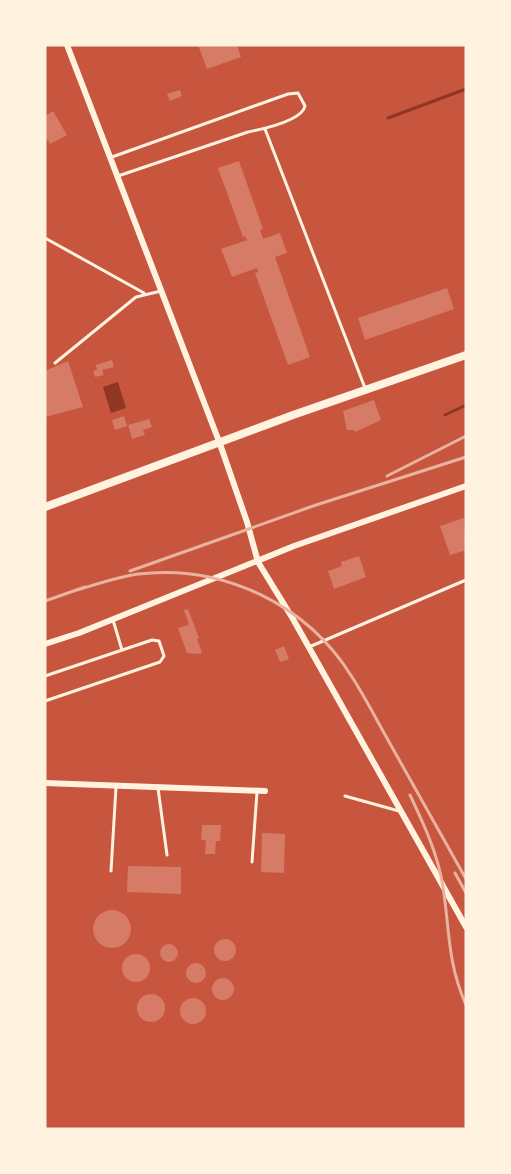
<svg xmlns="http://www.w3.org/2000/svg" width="511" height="1174" viewBox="0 0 511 1174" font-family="'IBM Plex Sans',sans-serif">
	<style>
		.water { fill: #8f3625 }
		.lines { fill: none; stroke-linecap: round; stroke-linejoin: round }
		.stream { stroke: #8f3625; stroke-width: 3 }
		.building { fill: #d67c66 }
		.service { stroke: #fff3e0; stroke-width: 3 }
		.minor { stroke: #fff3e0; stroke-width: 6 }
		.tertiary { stroke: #fff3e0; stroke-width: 8 }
		.rail { stroke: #e9b49f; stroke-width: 3 }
	</style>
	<rect width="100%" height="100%" fill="#c8553d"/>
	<path class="water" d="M118 382 126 408 111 413 103 387Z"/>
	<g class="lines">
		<path class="stream" d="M388 118 466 89
			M445 415 466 405"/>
	</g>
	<path class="building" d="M198 45H237L241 57 207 69Z
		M180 90 182 96 170 101 167 94Z
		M53 111 67 135 50 144 45 136V116Z
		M239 161 263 229 260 230 263 239 280 233 287 253 275 257 310 357 288 365 255 273 258 272 257 268 232 277 221 249 247 240 245 236 243 237 218 168Z
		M447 288 454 309 365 340 358 318Z
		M112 360 114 367 102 370 104 375 95 377 93 371 97 370 96 365Z
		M68 361 83 407 45 417V371Z
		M374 400 381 420 355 432 354 430H347L343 411Z
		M124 416 127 426 115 430 112 420Z
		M149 419 152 427 143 430 145 435 132 439 128 425Z
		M464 518 466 550 450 555 440 526Z
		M359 556 366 577 334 589 328 571 342 566 341 562Z
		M188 609 199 638 197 639 202 653 198 654 187 653 178 628 189 625 184 610Z
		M284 646 289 659 280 662 275 650Z
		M202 825H221L220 841H216L215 854H205L206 840H201Z
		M262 833 285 834 284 873 261 872Z
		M128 866 181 867V894L127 892Z
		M93 929a19 19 0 1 1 38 0a19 19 0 1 1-38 0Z
		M214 950a11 11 0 1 1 22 0a11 11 0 1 1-22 0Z
		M160 953a9 9 0 1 1 18 0a9 9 0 1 1-18 0Z
		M122 968a14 14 0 1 1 28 0a14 14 0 1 1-28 0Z
		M186 973a10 10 0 1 1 20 0a10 10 0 1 1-20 0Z
		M212 989a11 11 0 1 1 22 0a11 11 0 1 1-22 0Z
		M137 1008a14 14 0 1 1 28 0a14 14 0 1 1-28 0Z
		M180 1011a13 13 0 1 1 26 0a13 13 0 1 1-26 0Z"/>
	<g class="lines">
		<path class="service" d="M265 129 365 388
			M112 157 288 94 298 93 305 106C302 121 263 129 248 132L118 176
			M45 238 144 293
			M55 363 136 297 161 291
			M113 620 122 650
			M309 647 466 580
			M45 676 152 640 159 641 164 656 160 662 45 701
			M158 788 167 855
			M345 796 399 811
			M252 862 257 792
			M111 871 116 787"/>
		<path class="minor" d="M67 45 220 444 247 522 258 562 293 619 466 927
			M45 644 79 633 294 546 466 486
			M45 783 265 791"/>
		<path class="tertiary" d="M45 507 293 415 466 355"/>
		<path class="rail" d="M387 476 466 436
			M130 571 316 505 466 457
			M77 590C97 584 118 577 138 574 223 564 307 604 352 677 365 697 376 719 388 740 414 787 440 833 466 879
			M45 601 85 587
			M410 795C424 825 438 854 443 887 450 932 447 961 466 1005
			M455 873 466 893"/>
	</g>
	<rect width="511" height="1174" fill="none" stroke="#fff3e0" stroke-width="93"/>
</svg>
